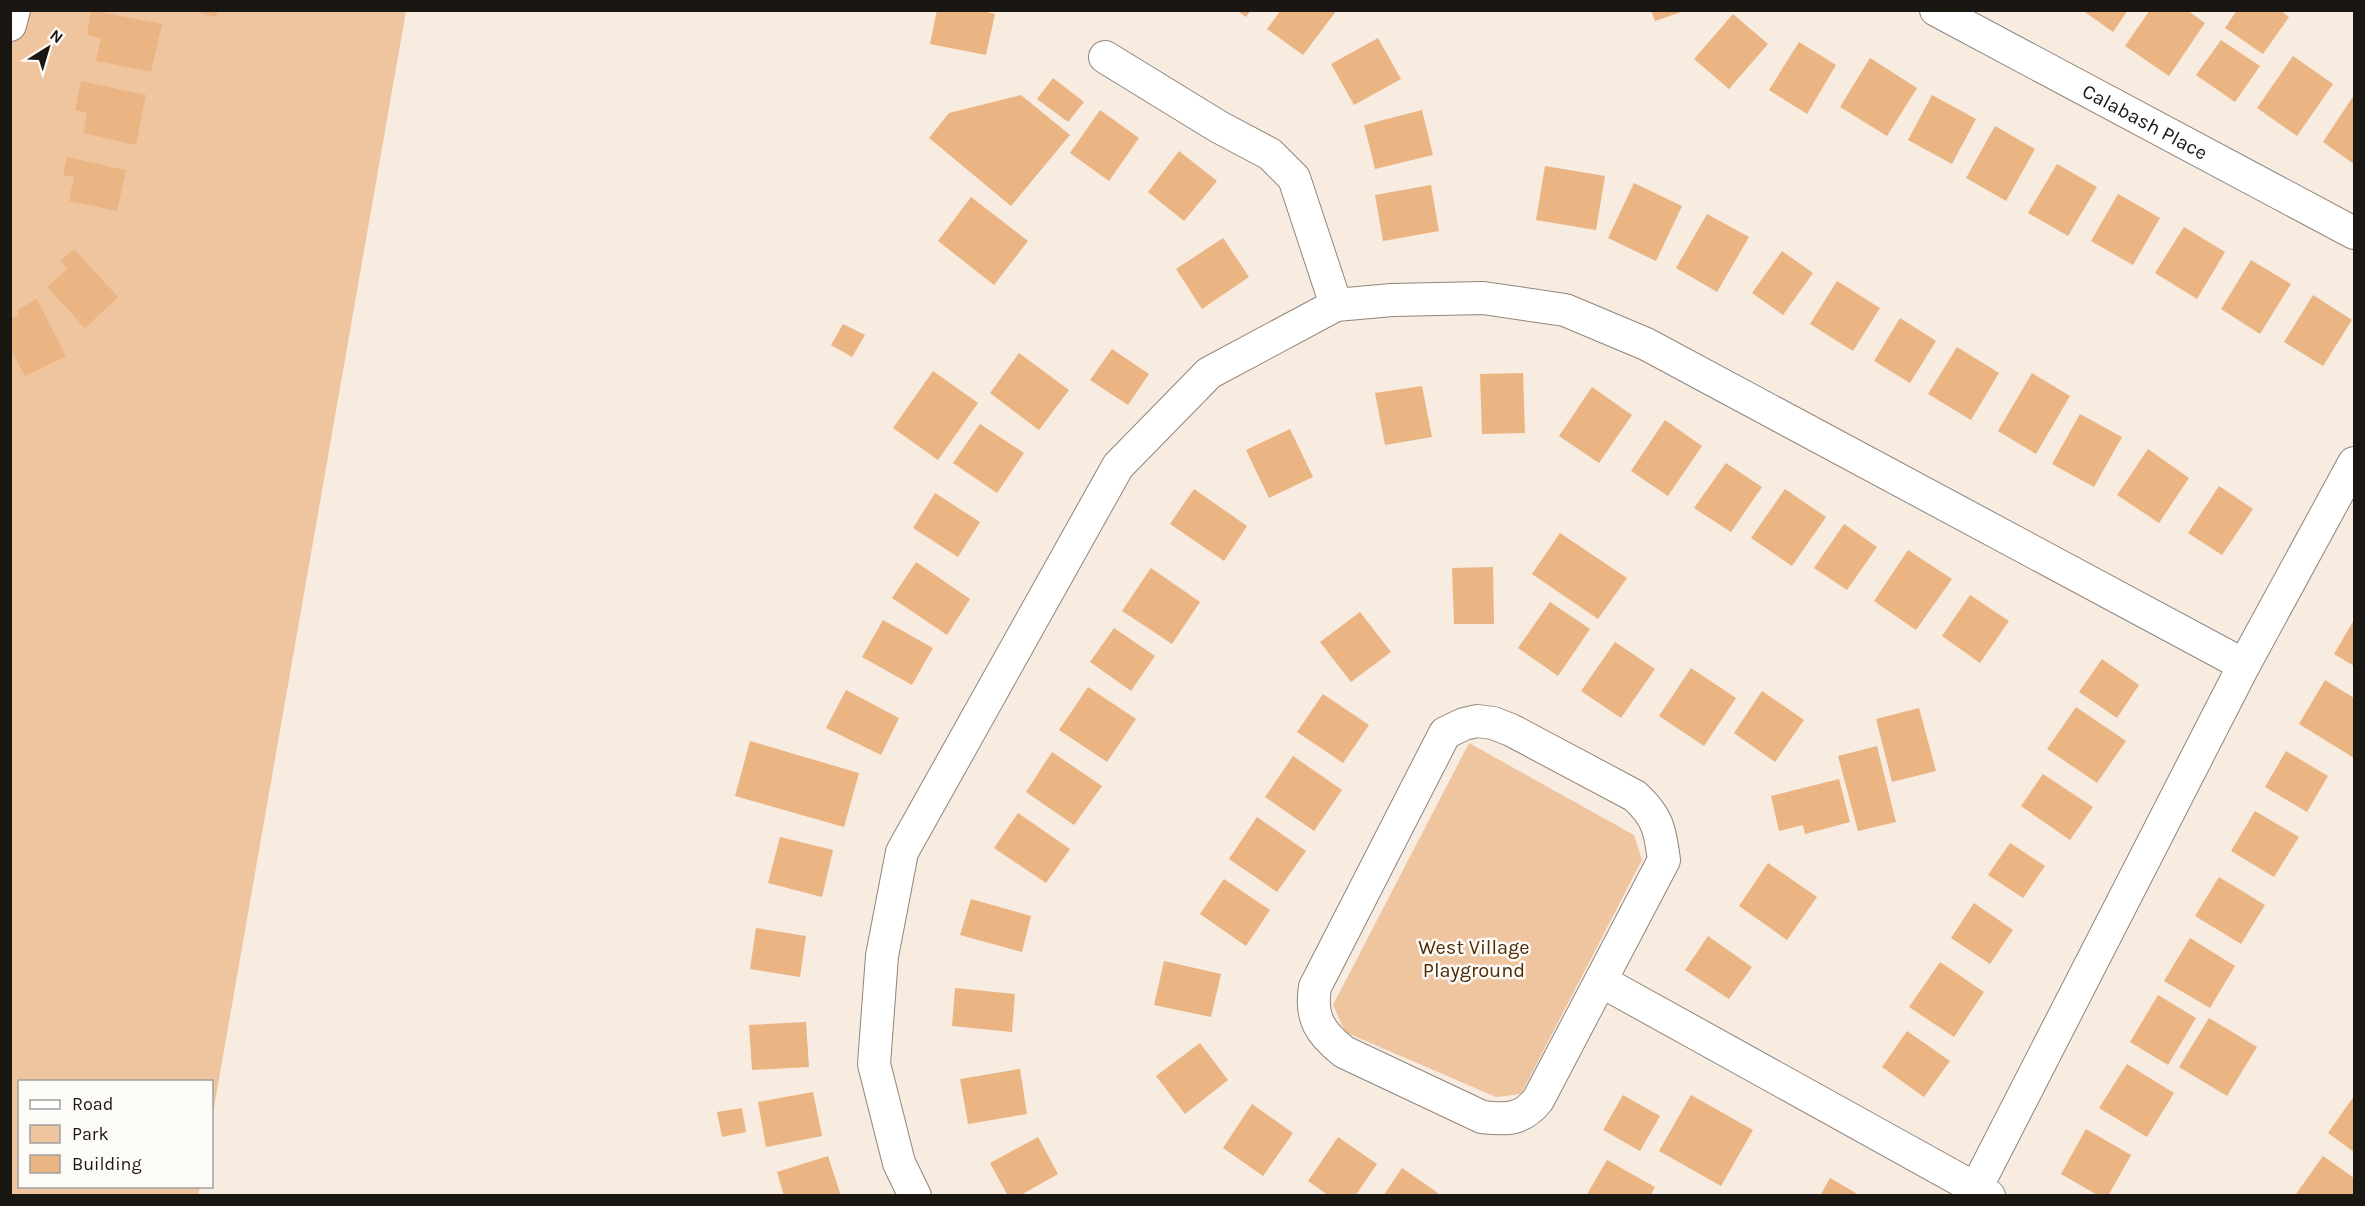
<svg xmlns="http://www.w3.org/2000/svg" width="2365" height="1206" viewBox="0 0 2365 1206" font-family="Karla,sans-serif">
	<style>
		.green { fill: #efc5a0 }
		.building { fill: #ebb483 }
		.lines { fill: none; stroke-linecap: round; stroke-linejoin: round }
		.minor-casing { stroke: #91857b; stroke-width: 34 }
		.minor { stroke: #fff; stroke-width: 32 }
		.labels { text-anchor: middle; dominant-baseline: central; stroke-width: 5; stroke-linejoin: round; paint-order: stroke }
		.street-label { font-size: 20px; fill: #1a1612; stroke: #fdfbf8 }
		.park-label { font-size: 20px; fill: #4e2b02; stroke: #fdfbf8 }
	</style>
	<rect width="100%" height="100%" fill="#f8ebe0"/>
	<path class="green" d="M10 11H406L212 1119V1082H20V1186L200 1187 198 1195H11Z
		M1469 743 1634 835 1642 860 1521 1094 1496 1097 1345 1032 1333 1005Z"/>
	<path class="building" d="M91 10 162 24 151 72 96 61 101 38 87 35Z
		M191 10H218L216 17Z
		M937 10H979L995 14 986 55 930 44Z
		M1236 10H1251L1246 17Z
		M1281 10H1337L1303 55 1267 29Z
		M1651 10H1684V11L1655 21Z
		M2082 10H2128L2113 32Z
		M2150 10H2187L2205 23 2169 76 2125 46Z
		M2237 10H2280L2289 17 2263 54 2225 28Z
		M1733 14 1768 44 1729 89 1694 59Z
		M1378 38 1401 79 1354 105 1331 64Z
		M2221 40 2260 66 2235 102 2196 75Z
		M1799 42 1836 65 1807 114 1769 90Z
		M2293 56 2333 84 2297 136 2257 108Z
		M1870 58 1917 88 1887 136 1840 107Z
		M1053 78 1084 102 1068 122 1037 99Z
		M81 81 146 95 136 145 83 133 87 113 75 110Z
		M1021 95 1070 135 1011 206 929 138 949 113Z
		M1932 95 1976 119 1952 164 1908 140Z
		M2354 95V164L2323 142Z
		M1100 110 1139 138 1109 181 1070 153Z
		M1422 110 1433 155 1375 169 1364 125Z
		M1995 126 2035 149 2006 201 1966 178Z
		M1179 151 1217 181 1184 221 1148 192Z
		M67 157 126 170 117 211 69 201 74 177 63 175Z
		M2057 164 2097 187 2068 236 2028 213Z
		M1545 166 1605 176 1596 230 1536 220Z
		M1634 183 1682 206 1656 261 1608 238Z
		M1431 185 1439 231 1383 241 1375 195Z
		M2118 194 2160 218 2133 265 2091 241Z
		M971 197 1028 241 994 285 938 241Z
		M1707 214 1749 237 1717 292 1676 268Z
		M2184 227 2225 252 2197 299 2155 273Z
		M1223 238 1249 277 1202 309 1176 269Z
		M74 249 118 297 85 328 47 287 67 269 60 261Z
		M1782 251 1813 273 1783 315 1752 293Z
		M2251 260 2291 284 2260 334 2221 309Z
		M1837 281 1880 308 1853 351 1810 324Z
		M2313 295 2352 320 2323 366 2284 342Z
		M37 299 66 356 25 376 10 348V319L19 315 17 310Z
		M1900 318 1936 341 1910 383 1874 361Z
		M843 324 865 335 852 357 831 345Z
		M1957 347 1999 373 1971 420 1928 394Z
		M1112 349 1149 374 1128 405 1090 380Z
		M1019 353 1069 390 1039 430 990 393Z
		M933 371 978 403 938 460 893 428Z
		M1523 373 1525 433 1482 434 1480 374Z
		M2032 373 2070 396 2036 454 1998 431Z
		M1422 386 1432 437 1385 445 1375 393Z
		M1592 387 1632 415 1599 463 1559 436Z
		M2080 414 2122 437 2094 487 2052 464Z
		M1665 420 1702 446 1668 496 1631 471Z
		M980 424 1024 453 997 493 953 463Z
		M1290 429 1313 477 1269 498 1246 450Z
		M2148 449 2189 478 2159 523 2117 495Z
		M1726 463 1762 487 1731 532 1694 508Z
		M2219 486 2253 509 2222 555 2188 533Z
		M1194 489 1247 526 1224 561 1170 524Z
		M1785 489 1826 517 1792 566 1751 538Z
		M935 493 980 522 958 557 913 528Z
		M1844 524 1877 547 1847 590 1814 568Z
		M1560 533 1627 578 1598 619 1532 574Z
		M1908 550 1952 579 1916 630 1874 601Z
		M916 562 970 599 947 635 892 598Z
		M1493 567 1494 624H1454L1452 568Z
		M1151 568 1200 602 1172 644 1122 611Z
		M1970 595 2009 621 1980 663 1942 636Z
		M1550 602 1590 629 1558 676 1518 648Z
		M1360 612 1391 652 1351 682 1320 642Z
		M883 620 933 648 912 685 862 657Z
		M2354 620V666L2334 654Z
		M1114 628 1155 656 1131 691 1090 662Z
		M1615 642 1655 669 1621 718 1581 691Z
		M2102 659 2139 685 2117 718 2079 692Z
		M1691 668 1736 698 1704 746 1659 716Z
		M2325 680 2354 698V758L2299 724Z
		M1088 687 1136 719 1107 762 1059 730Z
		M846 690 899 718 881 755 826 728Z
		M1762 691 1804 720 1775 762 1734 733Z
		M1323 694 1369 725 1343 763 1297 732Z
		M2076 707 2126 741 2097 783 2047 749Z
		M1919 708 1936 771 1892 782 1876 719Z
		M750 741 859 773 844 827 735 796Z
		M1877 746 1896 822 1858 831 1838 756Z
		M2286 751 2328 776 2307 812 2265 787Z
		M1052 752 1102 786 1074 825 1026 792Z
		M1293 756 1342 790 1314 831 1265 797Z
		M2043 774 2093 807 2070 840 2021 806Z
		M1839 779 1850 822 1805 834 1803 825 1779 831 1771 796Z
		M2255 811 2299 837 2274 877 2231 851Z
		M1018 813 1070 849 1046 883 994 848Z
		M1257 817 1306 851 1277 892 1229 859Z
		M780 837 833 850 822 897 768 883Z
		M2010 843 2045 866 2023 898 1988 875Z
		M1768 863 1817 897 1787 940 1739 906Z
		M2219 877 2265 905 2241 944 2195 916Z
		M1224 879 1270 910 1246 946 1200 914Z
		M971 899 1031 916 1022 952 960 935Z
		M1974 903 2013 930 1990 964 1951 938Z
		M756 928 806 936 800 977 750 969Z
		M1708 936 1752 967 1729 999 1685 970Z
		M2190 938 2235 966 2210 1008 2164 981Z
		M1164 961 1221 974 1211 1017 1154 1005Z
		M1940 962 1984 992 1954 1037 1909 1007Z
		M955 988 1015 994 1012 1032 952 1026Z
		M2158 995 2196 1018 2168 1065 2130 1042Z
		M2209 1018 2257 1047 2227 1096 2179 1067Z
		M806 1022 809 1067 752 1070 749 1025Z
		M1907 1031 1950 1061 1924 1097 1882 1067Z
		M1200 1043 1228 1080 1185 1114 1156 1076Z
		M2127 1064 2174 1093 2147 1137 2099 1108Z
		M1020 1069 1027 1114 968 1124 960 1079Z
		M813 1092 822 1136 766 1147 758 1102Z
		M1623 1095 1660 1116 1640 1151 1603 1130Z
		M1691 1095 1753 1130 1721 1186 1659 1151Z
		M2354 1096V1152L2328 1133Z
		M1252 1104 1293 1133 1263 1176 1223 1148Z
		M742 1108 746 1132 722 1137 717 1112Z
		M2086 1129 2131 1155 2108 1196H2099L2061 1174Z
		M1038 1137 1058 1174 1019 1196H1008L990 1163Z
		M1338 1137 1377 1164 1355 1196H1329L1308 1181Z
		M828 1156 841 1196H784L777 1172Z
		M2323 1156 2354 1178V1196L2296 1194Z
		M1607 1160 1655 1187 1650 1196H1586Z
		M1402 1168 1438 1193 1436 1196H1383Z
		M1830 1178 1861 1196H1820Z"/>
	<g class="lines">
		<defs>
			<g id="minor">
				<path id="s1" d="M1936 10 2354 233"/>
				<path d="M10 25 14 10"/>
				<path d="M1105 57 1219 127 1270 154 1294 178 1336 305"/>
				<path d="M1477 721 1493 723 1511 730 1635 796C1658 817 1660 830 1664 860L1538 1100C1522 1120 1507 1120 1482 1117L1344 1052C1320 1033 1310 1018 1315 987L1445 733 1464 724Z"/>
				<path d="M1601 981 1989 1196"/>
				<path d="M915 1196 899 1163 874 1064 882 956 902 852 1118 466 1209 373 1336 305 1392 300 1483 298 1565 310 1646 344 2244 665"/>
				<path d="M1972 1196 2244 665 2354 463"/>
			</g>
		</defs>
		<use href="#minor" class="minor-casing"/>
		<use href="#minor" class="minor"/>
	</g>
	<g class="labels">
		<g class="street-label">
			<text stroke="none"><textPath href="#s1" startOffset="237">Calabash Place</textPath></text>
		</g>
		<g class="park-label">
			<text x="1474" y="947">West Village<tspan x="1474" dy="23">Playground</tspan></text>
		</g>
	</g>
	<rect width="2365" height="1206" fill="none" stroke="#1a1612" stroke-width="24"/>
	<rect x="18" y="1080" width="195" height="108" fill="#fdfbf8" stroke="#a29f9c" stroke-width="1.5"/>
	<rect x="30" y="1100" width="30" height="9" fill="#ffffff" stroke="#a29f9c" stroke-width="1.5"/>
	<text x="72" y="1110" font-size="18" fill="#1a1612">Road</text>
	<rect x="30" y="1125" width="30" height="18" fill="#efc5a0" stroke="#a29f9c" stroke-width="1.5"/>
	<text x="72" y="1140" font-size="18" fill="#1a1612">Park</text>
	<rect x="30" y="1155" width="30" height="18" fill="#ebb483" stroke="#a29f9c" stroke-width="1.5"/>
	<text x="72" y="1170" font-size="18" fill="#1a1612">Building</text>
	<g transform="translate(48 48) rotate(37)" stroke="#fdfbf8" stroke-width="4.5" paint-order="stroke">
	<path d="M0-4.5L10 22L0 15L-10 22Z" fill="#1a1612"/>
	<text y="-9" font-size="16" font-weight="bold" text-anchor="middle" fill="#1a1612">N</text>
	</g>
</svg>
